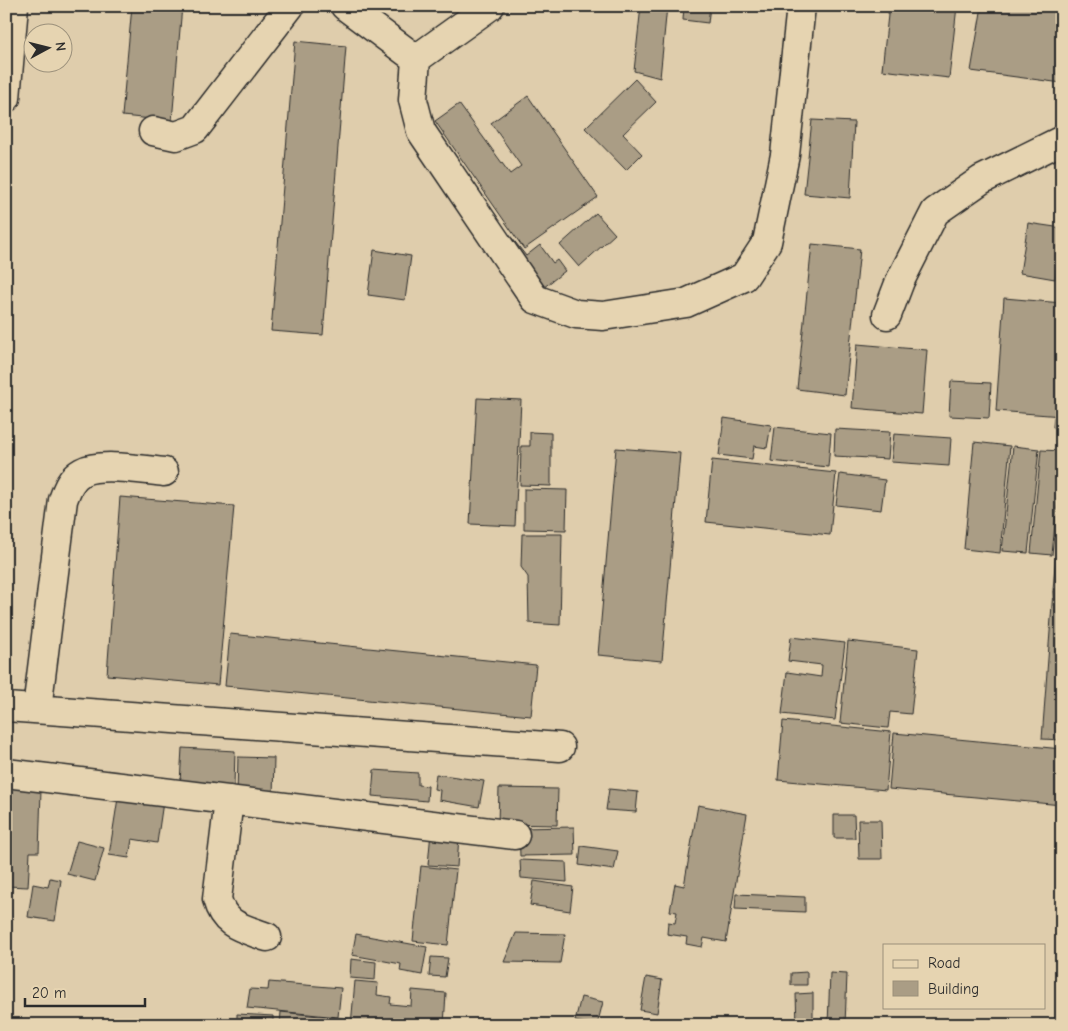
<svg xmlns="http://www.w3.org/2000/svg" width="1068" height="1031" viewBox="0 0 1068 1031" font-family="'Comic Neue',sans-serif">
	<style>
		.building { fill: #aa9d85; stroke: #2b2b2b }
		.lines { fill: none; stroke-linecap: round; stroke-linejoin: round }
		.minor-casing { stroke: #2b2b2b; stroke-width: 31 }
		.minor { stroke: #e6d4b1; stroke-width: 28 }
	</style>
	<rect width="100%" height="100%" fill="#dfcdac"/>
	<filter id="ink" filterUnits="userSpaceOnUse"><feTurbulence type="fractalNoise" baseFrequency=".02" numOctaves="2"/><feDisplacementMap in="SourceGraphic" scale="10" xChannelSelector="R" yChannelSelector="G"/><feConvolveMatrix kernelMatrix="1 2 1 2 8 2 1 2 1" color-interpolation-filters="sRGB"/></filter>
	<g filter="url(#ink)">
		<path class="building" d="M132 6H182L172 121 122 116Z
			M641 6H667L660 78 634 71Z
			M684 6H710L708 23 683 20Z
			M889 6H957L949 78 882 70Z
			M982 6H1062V83L971 71Z
			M295 41 346 46 323 335 271 331Z
			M635 79 656 102 623 134 642 154 626 170 585 128Z
			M528 96 598 197 524 249 435 121 459 104 510 174 521 166 491 123Z
			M812 120 854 122 850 198 804 194Z
			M596 213 615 234 579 267 560 245Z
			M1028 223 1062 228 1055 279 1020 273Z
			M512 238 526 256 540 245 553 263 557 260 565 271 539 291 504 245Z
			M812 244 860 249 845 395 797 389Z
			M374 250 411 256 405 300 368 295Z
			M1004 298 1062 303V416L996 411Z
			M857 344 927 350 922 414 852 408Z
			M951 381 991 383 989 418 949 416Z
			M477 398 521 400 515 526 470 524Z
			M1054 417 1062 418V428L1053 427Z
			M724 418 771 425 767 448 754 446 752 459 719 455Z
			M775 427 831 433 828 467 771 461Z
			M835 429 890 432 888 459 834 456Z
			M530 432 551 433V486L520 485 521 446H530Z
			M894 434 951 438 949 466 891 462Z
			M974 442 1010 446 1000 553 964 549Z
			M1013 446 1039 449 1028 553 1002 551Z
			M616 448 680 453 662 661 598 655Z
			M1041 450 1062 451 1052 555 1031 553Z
			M712 460 836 473 830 535 706 522Z
			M840 474 885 480 881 510 836 505Z
			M1061 484H1062V740L1042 739Z
			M524 489 567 490 566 530 524 529Z
			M120 497 234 506 218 685 107 675Z
			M522 534H562L560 625 529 623 528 577 521 567Z
			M230 634 536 665 531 716 225 686Z
			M791 637 845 643 835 720 782 714 787 672 821 677 822 665 788 661Z
			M848 641 918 649 911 714 890 712 888 728 840 723Z
			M783 721 891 732 886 790 778 780Z
			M894 733 1062 749V805L889 789Z
			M182 748 235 751 234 786 180 783Z
			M238 757 274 758 273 796 237 794Z
			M374 770 418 773V785L428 786 427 801 372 796Z
			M436 774 484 781 479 807 439 800 440 790 434 789Z
			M6 788 41 790 39 852H30L28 887 6 886Z
			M499 788 558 789 557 825 498 824Z
			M609 789 638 792 636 812 606 810Z
			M118 798 163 802 157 843 132 839 129 858 109 855Z
			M698 805 747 814 726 942 704 938 702 947 686 944 687 937 667 934 668 922 675 923 677 912 670 911 675 884 684 886Z
			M834 815H854L855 838H834Z
			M858 820H881L882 859H859Z
			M574 827 575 855 520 856 519 828Z
			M431 832 459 835 457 867 428 865Z
			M77 841 104 848 95 881 67 874Z
			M581 846 618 851 614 870 579 865Z
			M520 860 566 862 567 882 521 878Z
			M421 866 456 870 448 945 413 941Z
			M50 878 61 880 55 921 28 917 33 884 48 887Z
			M534 881 573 887 570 911 530 905Z
			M736 894 805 897V912L735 909Z
			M516 933 565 934 560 963 504 962Z
			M356 934 427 947 422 975 400 971 401 964 352 955Z
			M431 957 448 958 445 977 429 976Z
			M351 959 376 962 375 980 350 978Z
			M807 972V985H791V973Z
			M830 973 847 974 845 1025H828Z
			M646 977 662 980 657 1013 640 1010Z
			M355 981 378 983 377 995 391 997 390 1004 411 1006 412 990 446 993 444 1025H351Z
			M269 982 341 988 338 1017 247 1008 250 989 268 990Z
			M813 993V1025H797L796 994Z
			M581 997 603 1002 597 1025 575 1021Z
			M281 1012 349 1019 348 1025H280Z
			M237 1014 273 1016V1025H237Z
			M32 1021 63 1025H32Z"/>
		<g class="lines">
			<defs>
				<path id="minor" d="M345 6 416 59 413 100 421 131 535 299 576 314 603 316 686 303 744 277 767 242 785 155 801 6
					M416 59 490 6
					M6 98 14 6
					M153 131 176 136 195 129 290 6
					M887 315 900 281 935 212 981 180 1062 140
					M6 707 560 747
					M37 709 63 500C67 489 71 478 82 472 100 462 143 470 164 472
					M6 773 515 835
					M229 800 217 899C224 926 243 928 267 937"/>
			</defs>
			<use href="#minor" class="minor-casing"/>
			<use href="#minor" class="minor"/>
		</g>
	</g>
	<rect width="1068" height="1031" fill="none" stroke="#e6d4b1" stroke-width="25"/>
	<rect x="12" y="12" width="1043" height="1006" fill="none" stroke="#2b2b2b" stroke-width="2" filter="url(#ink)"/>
	<rect x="883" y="944" width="162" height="65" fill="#e6d4b1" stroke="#9b907b"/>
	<rect x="893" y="960" width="25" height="8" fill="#e6d4b1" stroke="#9b907b"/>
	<text x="928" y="968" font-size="15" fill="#2b2b2b">Road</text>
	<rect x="893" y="981" width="25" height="15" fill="#aa9d85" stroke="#9b907b"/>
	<text x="928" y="994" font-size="15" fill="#2b2b2b">Building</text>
	<g transform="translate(48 48) rotate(83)"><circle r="24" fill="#e6d4b1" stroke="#9b907b"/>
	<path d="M0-4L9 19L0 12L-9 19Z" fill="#2b2b2b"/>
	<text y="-8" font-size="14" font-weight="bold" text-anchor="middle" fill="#2b2b2b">N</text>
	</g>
	<path d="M25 998v8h120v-8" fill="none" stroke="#2b2b2b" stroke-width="2.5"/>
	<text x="32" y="998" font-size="15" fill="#2b2b2b" stroke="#e6d4b1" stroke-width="4" paint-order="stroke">20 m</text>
</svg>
